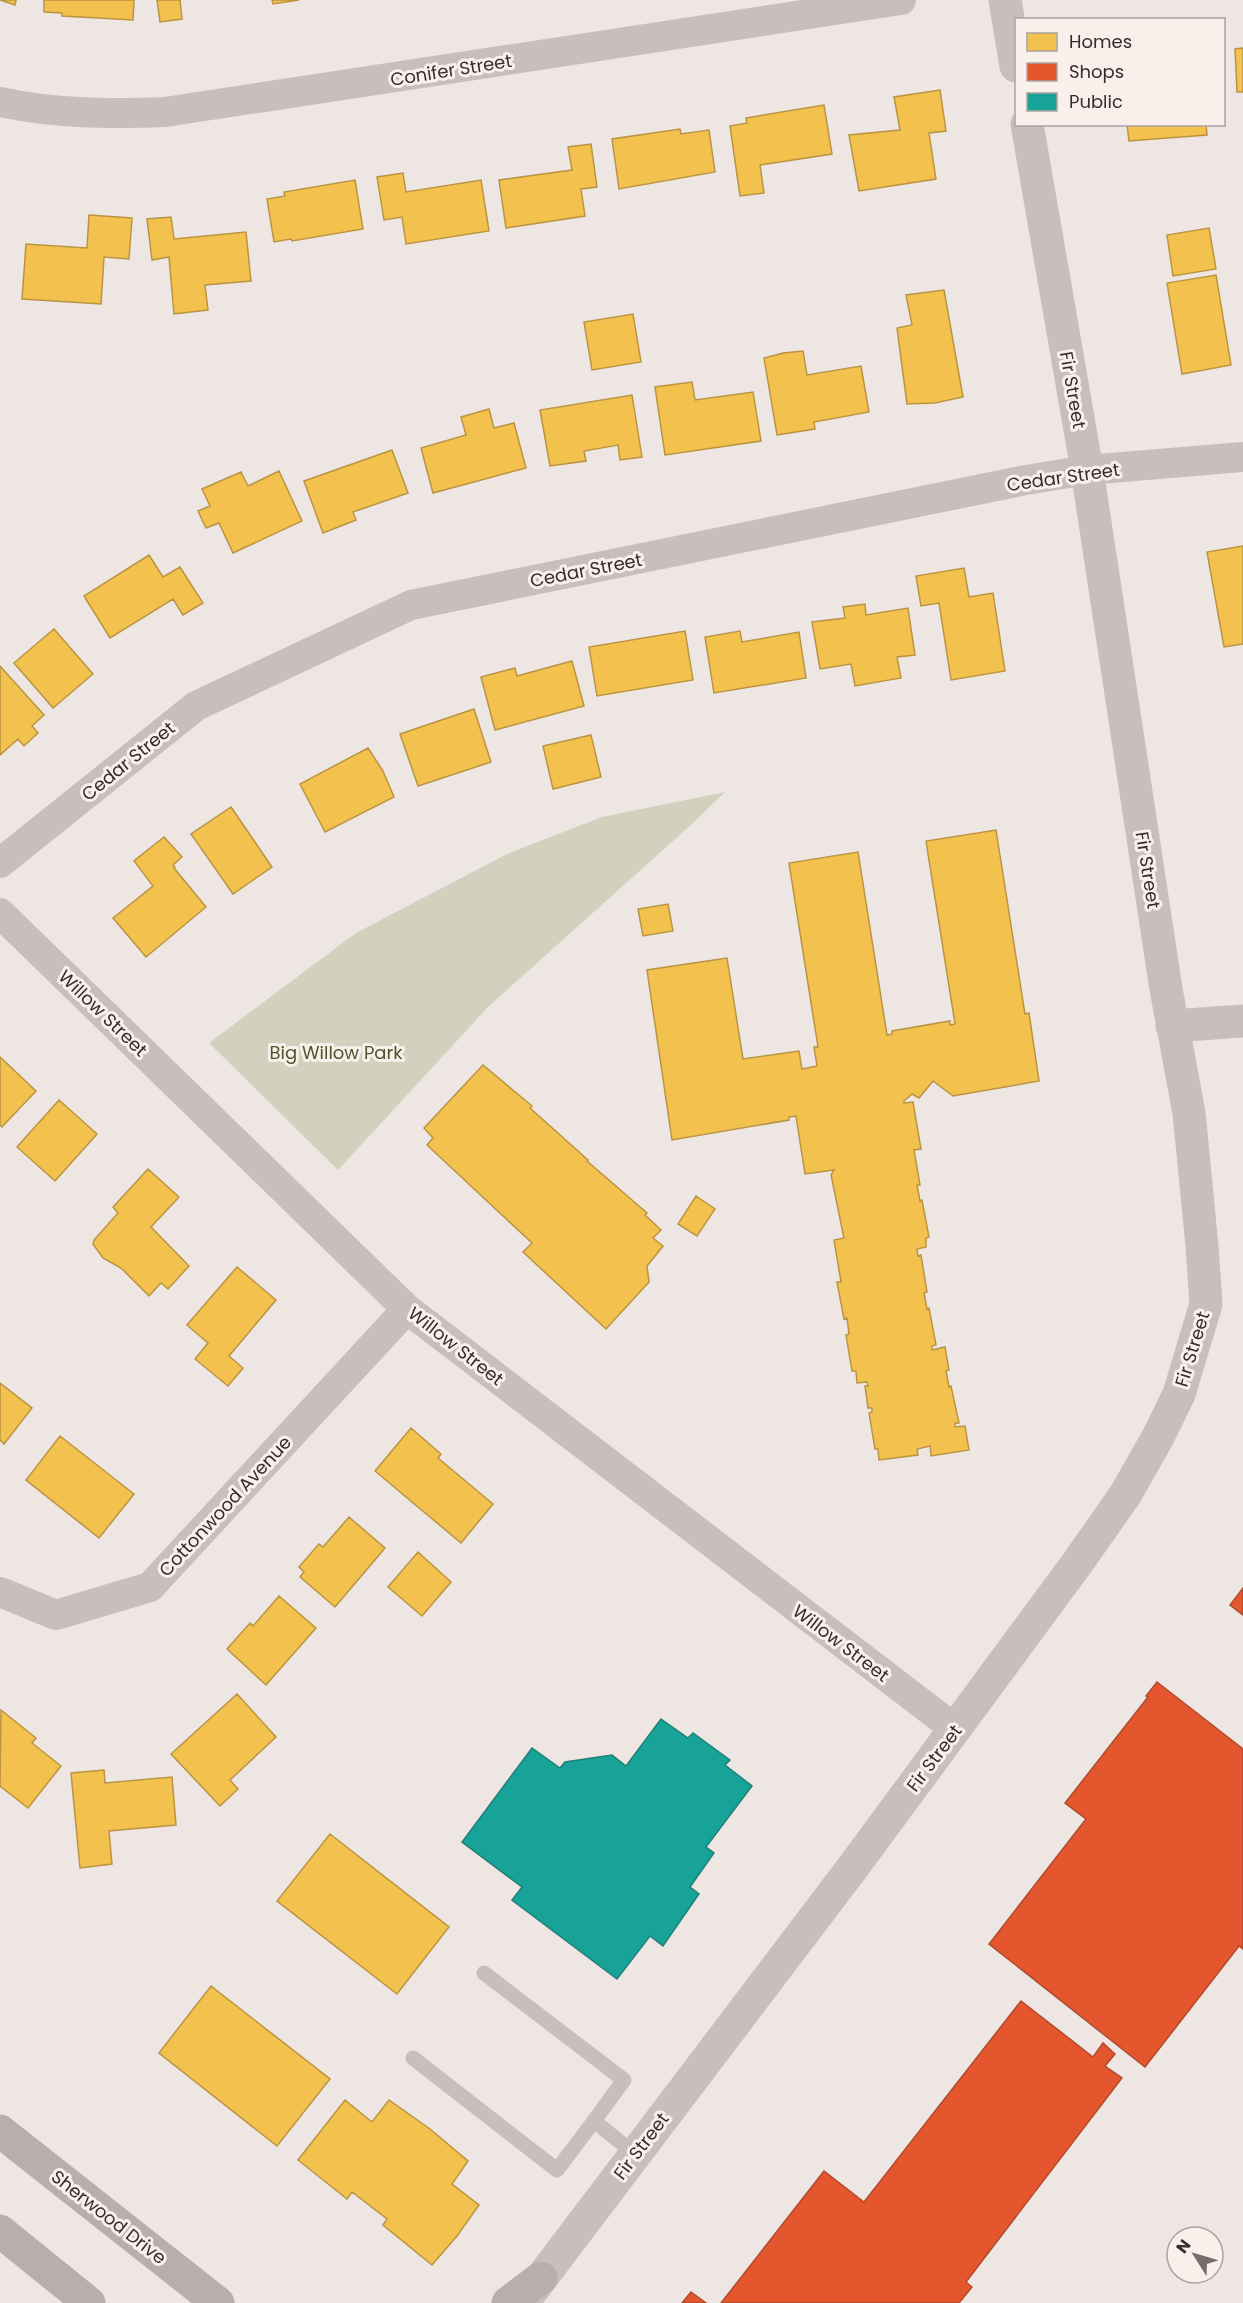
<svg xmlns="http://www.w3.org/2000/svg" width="1243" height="2303" viewBox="0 0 1243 2303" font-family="Poppins,sans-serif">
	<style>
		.green { fill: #d2d1bd }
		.homes { fill: #f2c14e; stroke: #ba9443; stroke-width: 1.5 }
		.shops { fill: #e4572e; stroke: #b04a2d; stroke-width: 1.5 }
		.public { fill: #17a398; stroke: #217f77; stroke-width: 1.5 }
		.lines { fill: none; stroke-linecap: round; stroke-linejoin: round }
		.service { stroke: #c7bfbb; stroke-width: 15 }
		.minor { stroke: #c7bfbb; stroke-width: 30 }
		.tertiary { stroke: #c7bfbb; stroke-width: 33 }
		.secondary { stroke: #b8afac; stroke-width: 33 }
		.labels { text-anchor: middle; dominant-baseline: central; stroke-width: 6; stroke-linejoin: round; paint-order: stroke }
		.street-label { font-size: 18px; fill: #372c2a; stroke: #f9f0eb }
		.park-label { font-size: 18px; fill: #4d552e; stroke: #f9f0eb }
	</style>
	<rect width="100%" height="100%" fill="#eee6e2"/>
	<path class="green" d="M725 792 693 823 488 1007 338 1170 209 1043 356 933 507 854 602 817Z"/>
	<path class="homes" d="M0 0H16L15 5Z
		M44 0H134L133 20 62 16V13L44 12Z
		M157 0H180L182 19 160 22Z
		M272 0H299L273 4Z
		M1243 48V92H1237L1235 49Z
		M940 90 946 131 929 133 936 179 859 191 849 135 900 130 894 97Z
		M824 105 832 154 760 165 764 193 740 196 730 126 747 123 746 118Z
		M1127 124H1206L1207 135 1129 141Z
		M680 129 681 134 709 130 715 172 619 189 612 139Z
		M591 144 597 187 581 189 585 216 506 228 499 180 572 170 568 147Z
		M403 173 406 192 481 180 489 231 406 244 402 217 384 220 377 177Z
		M355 180 363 229 292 241 291 239 274 242 267 199 285 196 284 192Z
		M89 215 132 218 129 259 104 257 101 304 22 299 26 244 87 248Z
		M171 217 174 239 246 232 251 281 205 285 208 310 174 314 169 257 152 260 147 219Z
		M1209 228 1216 269 1173 276 1167 235Z
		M1216 275 1231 365 1182 374 1167 283Z
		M944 290 963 397 935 403 907 404 897 328 912 325 906 295Z
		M633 314 641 362 592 370 584 322Z
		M803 351 807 375 861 366 869 412 814 422 815 429 777 435 764 358 783 353Z
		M692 382 695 400 753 392 761 441 665 455 655 387Z
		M632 395 642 457 620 460 618 445 584 451 586 461 550 466 540 410Z
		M489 409 494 428 514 423 526 468 433 493 421 448 466 435 461 417Z
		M392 450 408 493 353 512 356 520 323 533 304 481Z
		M279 471 302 521 233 553 219 523 206 528 198 511 210 506 202 489 241 472 248 486Z
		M1243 546V644L1224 647 1207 552Z
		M149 555 163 577 180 567 203 603 183 615 173 599 110 638 84 596Z
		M964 568 969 597 993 593 1005 671 951 680 939 603 921 606 916 576Z
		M865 604 866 615 908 608 915 655 897 657 901 678 855 686 851 664 820 669 812 622 845 618 843 607Z
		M54 629 93 674 53 708 14 663Z
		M685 631 693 680 597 696 589 647Z
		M740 631 742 642 799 632 806 678 714 693 705 637Z
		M572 661 584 706 495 730 481 677 515 668 517 676Z
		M0 666 44 715 32 726 38 733 24 746 18 739 0 755Z
		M474 709 491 762 418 786 400 734Z
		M591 735 601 777 553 789 543 746Z
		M368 748 383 771 394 797 325 832 300 784Z
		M231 807 272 867 233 894 191 834Z
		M996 830 1025 1014 1029 1013 1039 1081 953 1096 933 1081 919 1098 912 1094 904 1101V1103L913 1102 921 1149 914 1150 920 1185H917L920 1201 922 1200 929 1237 926 1238V1247L917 1249 918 1256 921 1255 927 1292 924 1293 927 1309 929 1308 936 1345 932 1346V1350L945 1347 949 1370 946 1371 949 1387 951 1386 959 1423H955V1427L965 1426 969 1450 931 1456 930 1446 917 1449 918 1455 879 1460 878 1449H875L869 1413 872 1412V1408H868L865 1386H868L867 1382 857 1383 856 1371H852L846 1335 849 1334 847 1318 844 1319 837 1282H841L834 1240 844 1238 831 1175 834 1170 805 1174 796 1116 789 1117V1120L672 1140 647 970 727 958 743 1059 799 1051 802 1069 817 1066 814 1047H818L789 863 858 852 887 1035 892 1034V1031L950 1021V1025L955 1024 926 841Z
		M164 837 182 857 173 865 175 867 174 868 206 907 146 957 113 918 153 886 134 861Z
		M668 904 673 931 643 936 638 909Z
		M0 1057 36 1091 2 1127 0 1125Z
		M483 1065 532 1106 530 1108 588 1160 587 1161 647 1213 645 1215 661 1230 653 1238 663 1246 647 1266 649 1282 606 1329 523 1252 532 1243 427 1145 433 1138 424 1128Z
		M59 1100 97 1134 55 1181 17 1147Z
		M148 1169 179 1197 151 1227 189 1266 168 1289 161 1283 149 1296 121 1268 103 1258 93 1244 94 1240 118 1213 113 1207Z
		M696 1196 715 1209 697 1236 678 1224Z
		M237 1267 276 1300 229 1356 243 1368 228 1386 195 1359 208 1343 187 1325Z
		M0 1383 32 1408 4 1444 0 1440Z
		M411 1428 441 1454 438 1458 493 1504 461 1543 375 1471Z
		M60 1436 134 1494 99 1538 26 1480Z
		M349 1517 385 1548 335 1607 300 1577 304 1572 299 1567 319 1544 323 1547Z
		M418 1552 451 1582 422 1616 388 1587Z
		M279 1596 316 1628 266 1685 227 1649 250 1623 253 1626Z
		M237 1694 276 1737 230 1780 238 1789 220 1806 171 1754Z
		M1 1710 36 1738 32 1743 61 1766 28 1808 0 1786Z
		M104 1770 105 1783 172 1777 176 1825 109 1831 112 1864 80 1868 71 1773Z
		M330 1834 449 1927 397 1994 277 1901Z
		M211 1986 330 2079 277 2146 159 2053Z
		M345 2100 372 2122 389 2100 430 2129 468 2161 452 2184 479 2205 457 2236 432 2265 383 2225 387 2219 352 2192 347 2199 298 2160Z"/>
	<path class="shops" d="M1243 1588V1615L1230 1605Z
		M1157 1682 1243 1749V1949L1239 1946 1145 2067 989 1944 1086 1819 1065 1803 1148 1697 1146 1696Z
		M1021 2001 1093 2057 1103 2043 1115 2054 1105 2066 1122 2078 966 2282 972 2287 959 2303H721L824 2171 864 2202Z
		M691 2292 706 2303H682Z"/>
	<path class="public" d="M661 1719 688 1738 693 1733 730 1760 725 1765 752 1786 706 1847 714 1853 690 1887 699 1894 663 1946 650 1936 617 1979 512 1900 522 1887 462 1842 532 1748 560 1768 565 1762 612 1755 626 1766Z"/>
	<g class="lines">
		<path class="service" d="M484 1973 624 2080 594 2121 635 2154
			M413 2058 557 2170 594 2121"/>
		<path class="minor" d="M0 102C55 114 109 114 165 112L901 0
			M0 863 196 706 411 605 1026 480 1087 470 1243 457
			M0 913 407 1309 955 1729
			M0 1592 56 1615 150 1587 407 1309"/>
		<path class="tertiary" d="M1005 0 1016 66
			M1172 1026 1243 1021
			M524 2301 853 1867 1078 1562 1125 1495 1158 1437 1179 1394 1206 1304 1202 1246 1189 1113 1166 989 1087 470 1027 124"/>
		<path class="secondary" d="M0 2131 218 2303
			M0 2231 89 2303
			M508 2303 541 2278"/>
	</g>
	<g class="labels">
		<g class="street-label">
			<text transform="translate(451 70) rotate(-9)">Conifer Street</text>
			<text transform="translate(1073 390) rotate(80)">Fir Street</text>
			<text transform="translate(1063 477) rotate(-8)">Cedar Street</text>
			<text transform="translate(586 570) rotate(-11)">Cedar Street</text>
			<text transform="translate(128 761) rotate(-39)">Cedar Street</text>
			<text transform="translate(1148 870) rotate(81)">Fir Street</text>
			<text transform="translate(103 1013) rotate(44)">Willow Street</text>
			<text transform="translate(456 1346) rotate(38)">Willow Street</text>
			<text transform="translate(1192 1349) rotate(-73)">Fir Street</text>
			<text transform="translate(225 1506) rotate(-47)">Cottonwood Avenue</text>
			<text transform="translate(841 1643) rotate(37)">Willow Street</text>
			<text transform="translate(934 1758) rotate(-53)">Fir Street</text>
			<text transform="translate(641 2146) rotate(-53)">Fir Street</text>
			<text transform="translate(109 2217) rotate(38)">Sherwood Drive</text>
		</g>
		<g class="park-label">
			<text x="336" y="1052">Big Willow Park</text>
		</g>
	</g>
	<rect x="1015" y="18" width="210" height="108" fill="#f9f0eb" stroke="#aba29e" stroke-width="1.5"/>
	<rect x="1027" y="33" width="30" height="18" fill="#f2c14e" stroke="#aba29e" stroke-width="1.5"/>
	<text x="1069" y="48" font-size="18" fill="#372c2a">Homes</text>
	<rect x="1027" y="63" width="30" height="18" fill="#e4572e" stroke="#aba29e" stroke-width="1.5"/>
	<text x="1069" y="78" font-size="18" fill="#372c2a">Shops</text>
	<rect x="1027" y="93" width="30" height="18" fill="#17a398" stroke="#aba29e" stroke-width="1.5"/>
	<text x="1069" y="108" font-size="18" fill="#372c2a">Public</text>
	<g transform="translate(1195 2255) rotate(307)"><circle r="28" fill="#f9f0eb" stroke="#aba29e" stroke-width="1.5"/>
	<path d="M0-4.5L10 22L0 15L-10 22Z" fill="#776d6a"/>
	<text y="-9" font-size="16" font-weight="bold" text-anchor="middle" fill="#372c2a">N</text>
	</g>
</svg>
